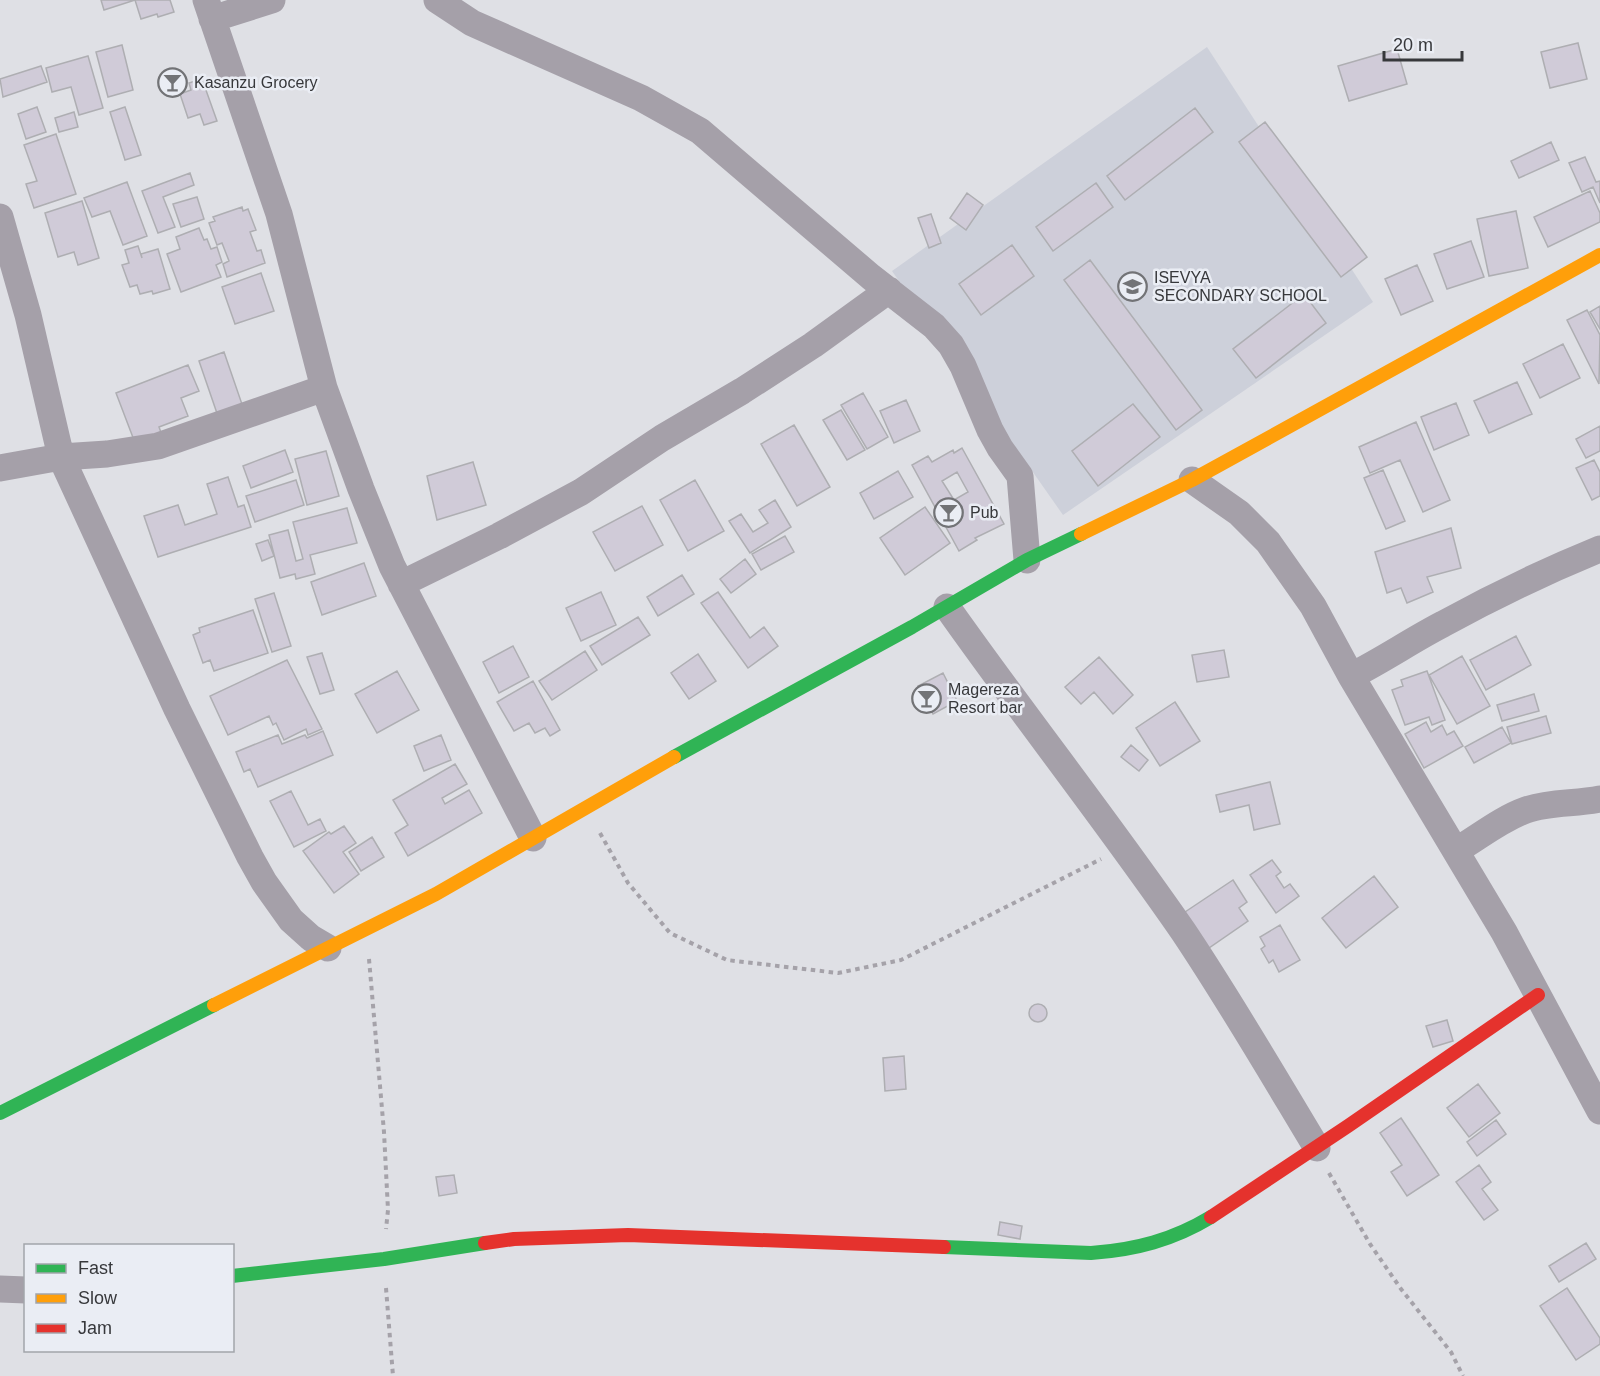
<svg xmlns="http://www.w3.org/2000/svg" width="1600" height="1376" viewBox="0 0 1600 1376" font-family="Helvetica,sans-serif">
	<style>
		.built { fill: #cdd0da }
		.building { fill: #d0cbd8; stroke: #aeaeb2; stroke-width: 1.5; fill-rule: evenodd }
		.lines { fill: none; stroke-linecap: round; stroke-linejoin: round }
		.path { stroke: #a5a2a9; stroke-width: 4; stroke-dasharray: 4.5 4.5; stroke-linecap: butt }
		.street { stroke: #a5a0a9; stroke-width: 27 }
		.fast { stroke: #30b455; stroke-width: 14 }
		.slow { stroke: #ff9f0a; stroke-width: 14 }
		.jam { stroke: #e5322d; stroke-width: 14 }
		.labels { text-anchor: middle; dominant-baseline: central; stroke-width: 5; stroke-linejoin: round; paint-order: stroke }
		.poi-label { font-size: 16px; fill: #37383b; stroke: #eaedf4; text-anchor: start }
	</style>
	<rect width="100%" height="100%" fill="#dfe0e5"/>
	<path class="built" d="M1207 47 1373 302 1063 515 892 271Z"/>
	<path class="building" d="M101 0H170L174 12 158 17 157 14 141 19 135 0 104 10Z
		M1578 43 1587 79 1550 88 1541 52Z
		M122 45 133 90 108 97 96 52Z
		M1397 49 1407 84 1349 101 1338 66Z
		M88 56 103 108 79 115 71 87 52 92 46 68Z
		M41 66 47 82 3 97 0 79Z
		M202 79 217 121 204 125 200 114 188 118 180 94 191 90 189 83Z
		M37 107 46 132 26 139 18 114Z
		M125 107 141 155 125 160 110 112Z
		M1195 108 1213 132 1125 200 1107 176Z
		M74 112 78 127 59 132 55 118Z
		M1265 122 1367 257 1341 277 1239 142Z
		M56 134 76 194 34 208 26 184 37 181 24 145Z
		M1551 142 1559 160 1519 178 1511 161Z
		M1585 157 1596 182 1600 181V203L1593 187 1582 192 1569 163Z
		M190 173 194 185 163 197 175 227 158 233 142 191Z
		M127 182 147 236 123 245 110 211 92 217 84 198Z
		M1096 183 1113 207 1053 251 1036 227Z
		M1590 191 1600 213V222L1548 247 1534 217Z
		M967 193 983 205 966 230 950 218Z
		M197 197 204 219 181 227 173 204Z
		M82 201 99 258 78 265 74 252 58 257 45 213Z
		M242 207 243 211 248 209 256 230 250 232 257 251 261 250 265 263 227 277 223 264 229 261 222 243 217 245 209 223 215 221 213 217Z
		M1516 211 1528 268 1489 276 1477 219Z
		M931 214 941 243 929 248 918 218Z
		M199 228 204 240 207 239 211 249 217 247 222 262 216 265 221 277 181 292 167 254 180 249 176 237Z
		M1471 241 1484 277 1447 289 1434 254Z
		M1012 245 1034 276 981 315 959 284Z
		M138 246 142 258 141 254 158 249 170 289 153 294 152 291 140 294 137 285 130 287 122 265 129 263 125 250Z
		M1090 260 1202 410 1176 430 1064 280Z
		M1417 265 1433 301 1401 315 1385 279Z
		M261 273 274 311 235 324 222 287Z
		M1304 294 1326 323 1256 378 1233 349Z
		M1600 306V329L1590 312Z
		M1587 310 1600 335 1599 384 1567 320Z
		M1563 344 1580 378 1540 398 1523 364Z
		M224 352 245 413 220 422 199 361Z
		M188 365 199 391 181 398 188 416 159 427 163 438 137 448 116 393Z
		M1517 382 1532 414 1489 433 1474 401Z
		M863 393 888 437 867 449 841 405Z
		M906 400 920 431 894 443 880 411Z
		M1456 403 1469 435 1434 450 1421 417Z
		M1133 404 1160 437 1098 486 1072 451Z
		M841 410 865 450 847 460 823 420Z
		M1416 422 1450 500 1423 512 1400 460 1370 473 1359 447Z
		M794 425 830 487 797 506 761 444Z
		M1600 426V451L1586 458 1576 439Z
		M962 448 1004 524 975 538 977 540 959 551 912 465 928 456 932 462 953 450 954 453ZM957 472 968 492 954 500 942 481Z
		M285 450 293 472 251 488 243 466Z
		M326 451 339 496 307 505 295 459Z
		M1594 460 1600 472V496L1592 500 1576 468Z
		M473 462 486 505 437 520 427 476Z
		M1383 470 1405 521 1386 529 1364 478Z
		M898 471 913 497 874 519 860 493Z
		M228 477 238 507 244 505 251 527 158 557 144 516 178 505 185 525 217 514 207 484Z
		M296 480 304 505 255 522 246 496Z
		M695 480 724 531 688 551 660 500Z
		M775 500 791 527 750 553 729 521 741 514 753 532 768 523 759 510Z
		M642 506 663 545 615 571 593 532Z
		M925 507 950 543 905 575 880 538Z
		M347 508 357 543 310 555 315 574 296 579 295 574 280 578 269 535 288 530 296 561 303 559 293 522Z
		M1451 528 1461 568 1427 577 1433 592 1407 603 1401 588 1387 593 1375 552Z
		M785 536 794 552 761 570 752 554Z
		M268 540 274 556 262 561 256 544Z
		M745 559 756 574 731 593 720 579Z
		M364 563 376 596 322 615 311 582Z
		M682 575 694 594 658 616 647 597Z
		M601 592 616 625 581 641 566 608Z
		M718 592 750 638 764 627 778 646 748 668 701 603Z
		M274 593 291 646 272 652 255 599Z
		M253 610 268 653 214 671 210 660 203 663 193 635 200 632 199 628Z
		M638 617 650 635 602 665 590 646Z
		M1516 636 1531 665 1486 690 1470 660Z
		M513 646 529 677 499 693 483 662Z
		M1224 650 1229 677 1197 682 1192 655Z
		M585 651 597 670 552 700 539 681Z
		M322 653 334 690 320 694 307 657Z
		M698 654 716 681 689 699 671 673Z
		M1462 656 1490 706 1457 724 1429 675Z
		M1099 657 1133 695 1113 714 1094 692 1081 704 1065 687Z
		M287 660 322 729 308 735 306 729 284 740 276 723 273 725 269 716 228 735 210 696Z
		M397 671 419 710 377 733 355 694Z
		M1427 671 1445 720 1432 725 1429 717 1405 725 1392 690 1403 686 1401 680Z
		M943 673 957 701 933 714 918 686Z
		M533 681 560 730 550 736 545 728 535 733 529 723 514 731 497 702Z
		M1534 694 1539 711 1502 721 1497 705Z
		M1175 702 1200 741 1160 766 1136 728Z
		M1546 716 1551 733 1512 744 1507 727Z
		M1426 722 1431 732 1442 725 1447 735 1454 731 1463 746 1424 768 1405 734Z
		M1502 727 1511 743 1474 763 1465 747Z
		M323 731 333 755 258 787 250 769 244 772 236 752 278 735 282 744 305 735 307 738Z
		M441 735 451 760 424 771 414 746Z
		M1131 745 1148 760 1139 771 1121 757Z
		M455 764 467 784 442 798 445 804 469 790 482 813 408 856 395 833 408 825 393 800Z
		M1270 782 1280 824 1254 830 1249 805 1220 812 1216 795Z
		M291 791 308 825 320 819 326 831 294 847 270 801Z
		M344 826 356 843 343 852 359 874 334 893 303 851 329 832 331 834Z
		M372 837 384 857 361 871 349 852Z
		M1272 860 1281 872 1276 876 1284 888 1290 884 1299 896 1276 913 1250 875Z
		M1374 876 1398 907 1346 948 1322 918Z
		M1233 880 1247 902 1239 908 1248 921 1206 950 1173 920Z
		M1280 925 1300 960 1279 972 1273 960 1269 963 1261 949 1265 946 1260 937Z
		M1029 1013a9 9 0 1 1 18 0a9 9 0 1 1-18 0Z
		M1447 1020 1453 1041 1433 1047 1426 1026Z
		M904 1056 906 1089 885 1091 883 1058Z
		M1478 1084 1500 1113 1469 1137 1447 1108Z
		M1401 1118 1439 1175 1407 1196 1391 1172 1402 1165 1380 1133Z
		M1496 1120 1506 1134 1477 1156 1467 1142Z
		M1479 1165 1491 1182 1482 1189 1498 1210 1484 1220 1456 1182Z
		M454 1175 457 1193 439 1196 436 1177Z
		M1000 1222 1022 1226 1020 1239 998 1235Z
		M1586 1243 1596 1259 1559 1282 1549 1266Z
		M1567 1288 1600 1338V1344L1576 1360 1540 1306Z"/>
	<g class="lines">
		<path class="path" d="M600 833 628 883 670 933 727 960 838 973 901 960 1101 859
			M369 959 384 1132 388 1210 386 1229
			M1329 1173 1370 1244 1401 1289 1451 1352 1463 1376
			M386 1288 393 1376"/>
		<path class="street" d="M206 0 279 214 324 388 361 489 392 566 533 838
			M437 0 472 23 641 98 700 131 871 277 934 326 951 345 963 366 990 430 1000 448 1020 476 1027 560
			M212 19 272 0
			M0 217 28 315 61 457 177 709 250 857 264 882 291 920 311 938 328 948
			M0 468 61 457 107 454 158 446 324 388
			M1192 480 1239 513 1268 542 1313 606 1351 676 1504 932 1600 1111
			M401 584 499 536 581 492 662 438 742 391 813 345 889 290
			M947 607C1024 716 1107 821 1183 931 1230 1001 1273 1075 1317 1148
			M1351 676C1383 660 1412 640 1443 624 1494 596 1546 571 1600 549
			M1457 850C1479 837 1501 819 1526 810 1549 802 1576 804 1600 799
			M0 1289 26 1290"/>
		<path class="fast" d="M674 757 912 627 1027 560 1081 534
			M0 1113 214 1005
			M944 1247 1091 1253C1135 1250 1173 1240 1211 1217
			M232 1276 384 1259 485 1243"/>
		<path class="slow" d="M1081 534 1192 480 1600 255
			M214 1005 436 894 674 757"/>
		<path class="jam" d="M1211 1217 1348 1126 1538 995
			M485 1243 514 1239 628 1235 944 1247"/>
	</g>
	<defs>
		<symbol id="bar-ring" viewBox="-11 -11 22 22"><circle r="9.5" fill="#eaedf4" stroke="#727376" stroke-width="1.5"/><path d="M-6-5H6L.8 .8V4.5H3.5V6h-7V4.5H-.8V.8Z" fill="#727376"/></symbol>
		<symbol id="school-ring" viewBox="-11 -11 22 22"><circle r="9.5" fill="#eaedf4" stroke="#727376" stroke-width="1.5"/><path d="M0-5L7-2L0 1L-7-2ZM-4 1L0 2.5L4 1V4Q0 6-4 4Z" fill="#727376"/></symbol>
	</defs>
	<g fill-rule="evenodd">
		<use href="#bar-ring" x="156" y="66" width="33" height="33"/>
		<use href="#school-ring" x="1116" y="270" width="33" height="33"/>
		<use href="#bar-ring" x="932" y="496" width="33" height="33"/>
		<use href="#bar-ring" x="910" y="682" width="33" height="33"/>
	</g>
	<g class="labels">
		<g class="poi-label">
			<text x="194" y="82">Kasanzu Grocery</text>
			<text x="1154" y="277">ISEVYA<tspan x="1154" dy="18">SECONDARY SCHOOL</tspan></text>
			<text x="970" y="512">Pub</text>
			<text x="948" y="689">Magereza<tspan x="948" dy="18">Resort bar</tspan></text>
		</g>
	</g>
	<rect x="24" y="1244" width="210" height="108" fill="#eaedf4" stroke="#a2a5aa" stroke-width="1.5"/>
	<rect x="36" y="1264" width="30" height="9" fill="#30b455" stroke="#a2a5aa" stroke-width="1.5"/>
	<text x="78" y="1274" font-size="18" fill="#37383b">Fast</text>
	<rect x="36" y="1294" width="30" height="9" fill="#ff9f0a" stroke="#a2a5aa" stroke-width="1.5"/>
	<text x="78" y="1304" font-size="18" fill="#37383b">Slow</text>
	<rect x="36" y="1324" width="30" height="9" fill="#e5322d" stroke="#a2a5aa" stroke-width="1.5"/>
	<text x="78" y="1334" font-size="18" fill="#37383b">Jam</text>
	<path d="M1384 51v9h78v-9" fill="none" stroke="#37383b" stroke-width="3"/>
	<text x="1393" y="51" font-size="18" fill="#37383b" stroke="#eaedf4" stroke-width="4.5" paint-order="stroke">20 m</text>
</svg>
